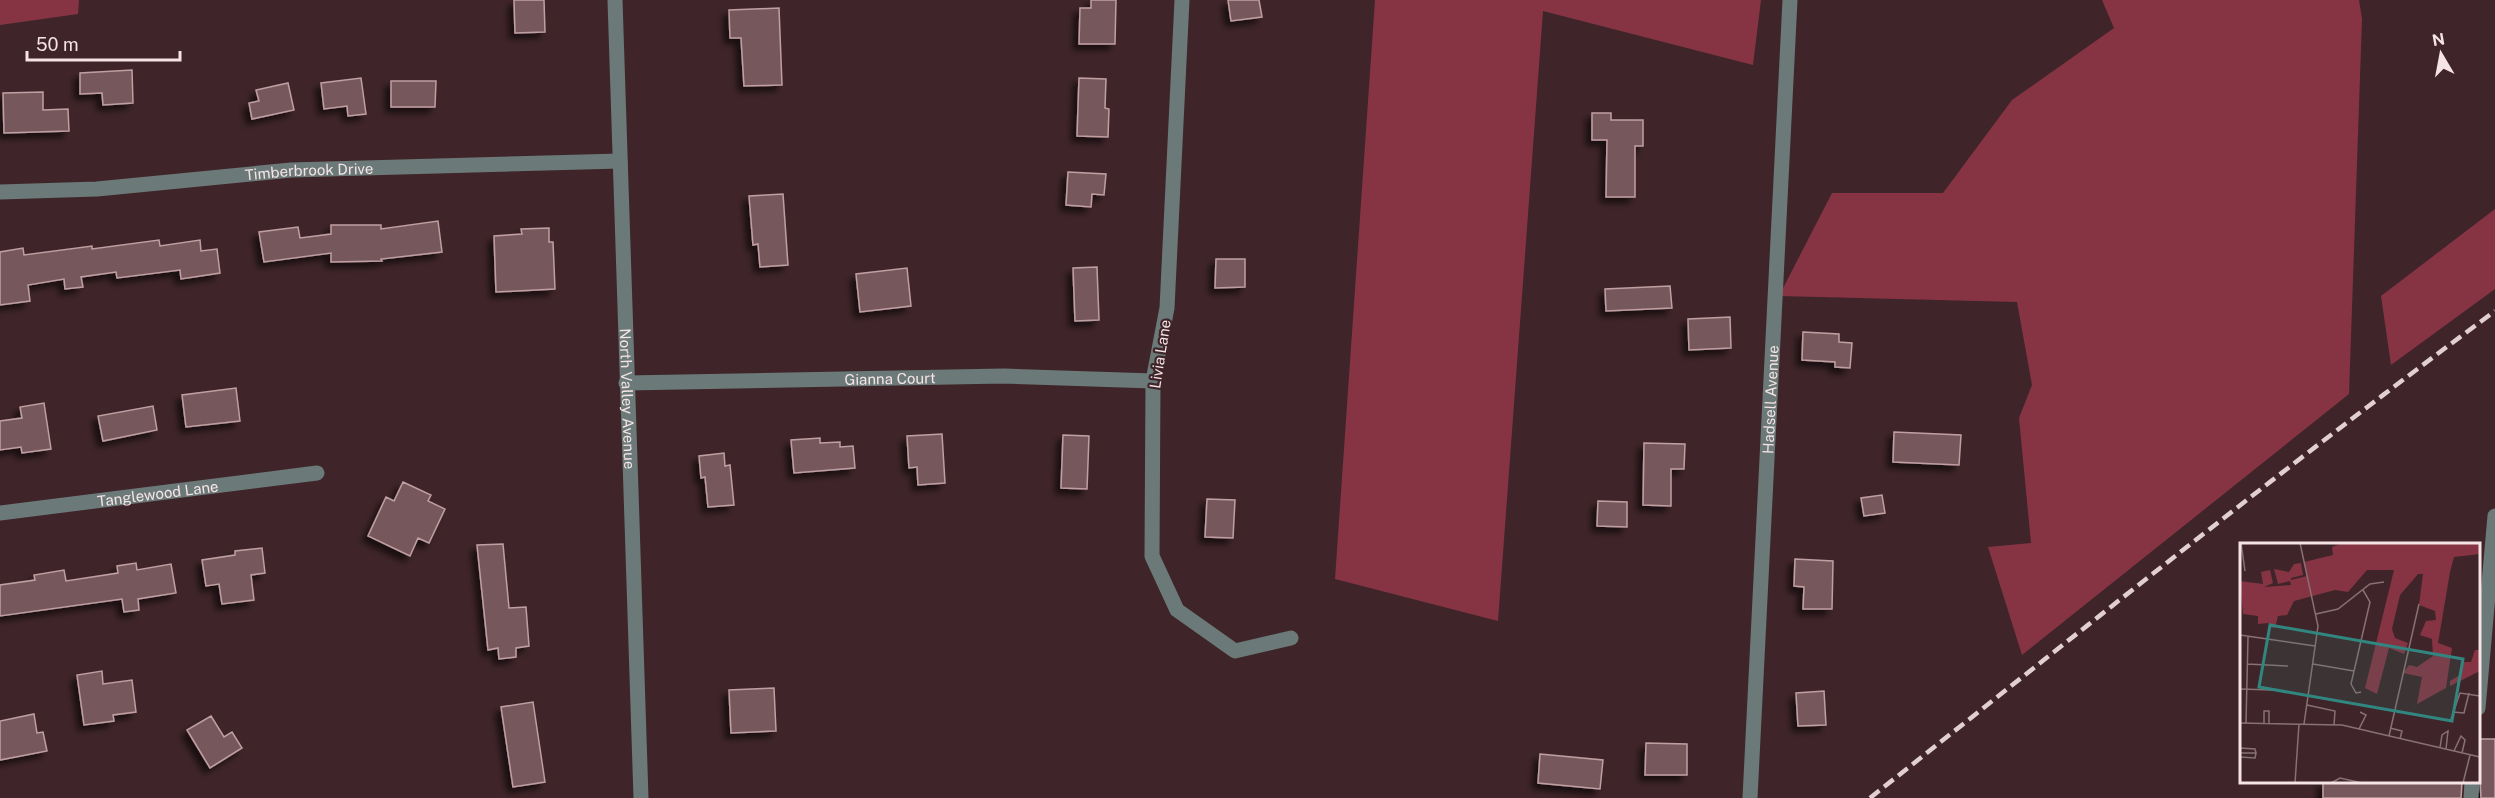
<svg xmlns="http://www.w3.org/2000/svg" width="2495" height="798" viewBox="0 0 2495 798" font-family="'Public Sans',sans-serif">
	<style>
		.green { fill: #863444 }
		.building { fill: #76595c; stroke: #c09fa3; stroke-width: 1.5; filter: url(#shadow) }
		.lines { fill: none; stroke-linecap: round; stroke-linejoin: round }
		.minor { stroke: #6b7a78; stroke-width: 15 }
		.rail { stroke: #e2cfd1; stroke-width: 4.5; stroke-dasharray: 12 6; stroke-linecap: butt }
		.labels { text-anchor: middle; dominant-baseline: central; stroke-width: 4.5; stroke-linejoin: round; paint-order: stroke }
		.street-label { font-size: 15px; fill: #f5e3e5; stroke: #3f2529 }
		.inset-road { fill: none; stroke: #887174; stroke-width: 1.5 }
		.view { fill: #328680; fill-opacity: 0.15; stroke: #328680; stroke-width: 3 }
		.inset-edge { fill: none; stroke: #f5e3e5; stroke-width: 3 }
	</style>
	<defs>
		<filter id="shadow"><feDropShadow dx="-5.5" dy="5.5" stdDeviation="3" flood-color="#0009"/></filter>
	</defs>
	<rect width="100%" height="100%" fill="#3f2529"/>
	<path class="green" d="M0 0H79L78 14 0 25Z
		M1375 0H1761L1753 65 1543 11 1498 621 1335 579Z
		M2102 0H2359L2362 19 2349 394 2022 655 1988 547 2031 543 2019 418 2032 385 2017 302 1779 296 1832 193H1943L2012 100 2114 28Z
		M2495 209V289L2391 365 2381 296Z"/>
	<path class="building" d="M514 0H544L545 32 515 33Z
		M1091 0H1116L1115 44H1079L1080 8H1091Z
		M1228 0H1259L1262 17 1231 21Z
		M779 8 782 85 744 86 741 38H730L729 10Z
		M132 70 133 103 103 105 102 93 80 94V73Z
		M361 78 366 114 348 116 347 106 324 109 321 83Z
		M1079 78 1106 79 1105 108 1109 109 1108 137 1077 136Z
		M391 81H436L435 107H391Z
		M288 83 294 110 252 119 249 103 259 101 256 90Z
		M43 92V110L68 109 69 131 4 133 3 93Z
		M1592 113H1611V120H1643V146H1635V197H1606L1607 140H1592Z
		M1068 172 1106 174 1104 195 1092 194 1091 207 1066 205Z
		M783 194 788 265 760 267 758 244 753 245 749 196Z
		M438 221 442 252 381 259 382 261 331 262V253L264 262 259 232 298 227 300 238 331 234V225H381V229Z
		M549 228V242H553L555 289 496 292 494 236 522 234 521 229Z
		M159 240 160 246 200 240 201 251 217 249 220 273 181 279 180 270 117 278 116 272 81 277 83 287 65 289 64 279 28 285 30 301 0 305V252L23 248 24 255 92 246V249Z
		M1216 259H1245V287L1215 288Z
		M1097 267 1099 320 1075 321 1073 268Z
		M907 268 911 306 860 312 856 274Z
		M1670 286 1672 308 1606 311 1605 289Z
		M1730 317 1731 348 1689 350 1688 319Z
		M1803 332 1839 334V342L1852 343 1850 368 1835 367V362L1802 360Z
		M236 388 240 421 186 427 182 395Z
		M44 403 51 449 22 453 21 447 0 450V421L22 418 20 407Z
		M153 406 157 430 103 441 98 416Z
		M1894 432 1961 435 1959 465 1893 462Z
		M942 434 945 483 918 485 917 467 909 468 907 436Z
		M1063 435 1089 436 1087 489 1061 488Z
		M820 438V443L840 442V447L853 446 855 468 794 473 791 440Z
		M1644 443 1685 444 1684 469H1671V506L1643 505Z
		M724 453 725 466 730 465 734 505 708 507 705 477 701 478 699 456Z
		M403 482 431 495 428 501 445 509 429 543 418 538 410 556 368 536 386 497 394 501Z
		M1882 495 1885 513 1864 516 1861 498Z
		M1207 499 1235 500 1233 538 1205 537Z
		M1598 501 1627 502V527L1597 526Z
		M503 544 509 608 526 607 529 646 516 648V657L499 659 498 648 488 650 477 545Z
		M262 548 265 573 251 575 254 600 222 604 219 584 206 586 202 560 235 555V551Z
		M1795 559 1833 561 1832 609H1803L1804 587 1794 586Z
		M136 563 137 570 171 564 176 593 138 599 139 610 124 612 122 599 0 616V585L35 580 34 575 64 570 66 581 118 573 117 566Z
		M102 671 103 684 132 680 136 712 113 715 114 721 84 725 77 675Z
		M774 688 776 731 731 733 729 690Z
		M1824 691 1826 725 1798 726 1796 693Z
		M533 702 545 782 513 787 501 707Z
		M34 714 37 733 43 732 47 751 0 760V721Z
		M211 716 224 737 232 732 242 748 210 768 187 730Z
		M2478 739H2495V798H2481Z
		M1646 743 1687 744V775H1645Z
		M1540 754 1603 760 1600 789 1538 783Z
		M2323 782H2462L2461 798H2323Z"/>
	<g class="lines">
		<g class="minor">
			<path id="s1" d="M615 0 641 798"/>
			<path d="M1182 0 1167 308 1153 381 1152 556 1177 610 1235 651 1291 638"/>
			<path id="s2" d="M0 192 97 189 291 170 620 161"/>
			<path id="s3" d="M626 383 1004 376 1153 381"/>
			<path id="s4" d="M0 513 317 473"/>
			<path d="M2478 708 2495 516"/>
			<path id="s5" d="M1750 798 1790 0"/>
			<path d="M2471 798 2472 782"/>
		</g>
		<path class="rail" d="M1870 798C2077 634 2283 468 2495 311"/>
	</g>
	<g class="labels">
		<g class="street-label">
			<text stroke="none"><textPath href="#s2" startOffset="310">Timberbrook Drive</textPath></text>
			<text transform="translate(1160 354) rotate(-81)">Livia Lane</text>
			<text stroke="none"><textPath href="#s3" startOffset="264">Gianna Court</textPath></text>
			<text stroke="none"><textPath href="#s1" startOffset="399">North Valley Avenue</textPath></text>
			<text stroke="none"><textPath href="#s5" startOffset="399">Hadsell Avenue</textPath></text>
			<text stroke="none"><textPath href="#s4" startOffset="159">Tanglewood Lane</textPath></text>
		</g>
	</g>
	<g transform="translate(2240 543)">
		<rect width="240" height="240" fill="#3f2529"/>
		<path d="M103 0H240V11L214 14 210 29 198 100 212 105 206 145 177 161 182 134 163 130 169 122 177 124 193 113 192 96 180 92 186 78 196 77 195 68 179 62 183 31H178L160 52 152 86 155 95 168 100 164 111 149 105 137 151 125 145 154 27H127L108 49 95 47 54 58 47 72 38 73 35 85 29 84V80L18 81V73L3 71 0 38 23 41 21 29 30 27 33 40 24 44 51 42 50 38 38 41 34 26 49 29 54 21 61 20 63 32 51 35V37L67 33 64 19 93 12 92 4ZM235 107H240V128L210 143V138L220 132 222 119H231Z" fill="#863444"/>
		<path class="inset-road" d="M1 0 5 28M60 0 78 83 64 181M76 71 98 66 130 41 144 39M0 92 75 103M7 121 48 123M73 121 114 128M0 146 33 147M121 149 116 150 111 141 130 59 123 47M67 162 95 168 94 182M212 169 224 170 229 150M210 179 220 150 240 153M0 180 102 182 240 214M6 180 8 94M24 180V168H29V180M150 185 162 188 160 196M119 186 126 172 120 169M149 193 179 61M0 205 15 206 16 210H0M200 205 202 192 208 188 206 206M214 208 221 193 225 197 222 210M0 214 15 215 16 210M55 240 59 181M91 240 100 235 122 240M223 240 230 212"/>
		<path class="view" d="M30 82 223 116 212 178 19 144Z"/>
		<rect width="240" height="240" class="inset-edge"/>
	</g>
	<g transform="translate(2441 54) rotate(350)" stroke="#3f2529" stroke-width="4.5" paint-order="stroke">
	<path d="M0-4.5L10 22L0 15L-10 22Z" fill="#f5e3e5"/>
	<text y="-9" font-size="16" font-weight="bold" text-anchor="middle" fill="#f5e3e5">N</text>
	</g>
	<path d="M27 51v9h153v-9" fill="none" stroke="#f5e3e5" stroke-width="3"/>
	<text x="36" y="51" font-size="18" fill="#f5e3e5" stroke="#3f2529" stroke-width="4.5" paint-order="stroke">50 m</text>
</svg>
